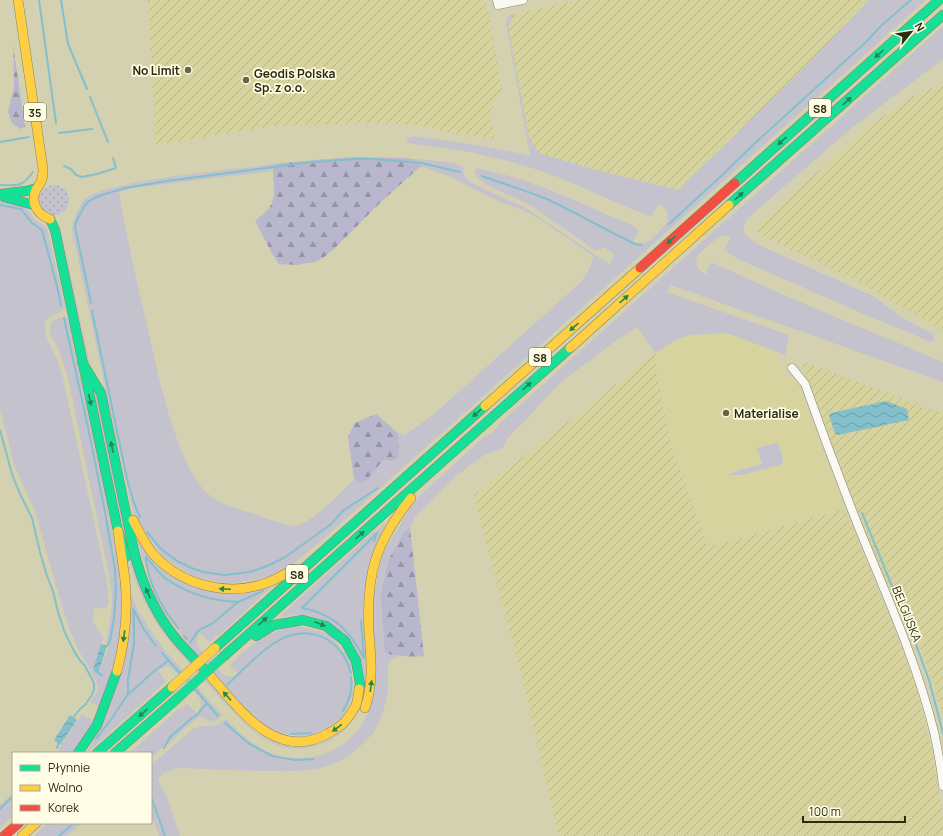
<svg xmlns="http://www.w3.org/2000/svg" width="943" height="836" viewBox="0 0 943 836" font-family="Manrope,sans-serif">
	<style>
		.built { fill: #d7d39e }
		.industrial { fill: url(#industrial-furrows) }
		.grass { fill: #c3c2cd }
		.forest { fill: url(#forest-firs) }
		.garden { fill: url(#garden-dots) }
		.water { fill: url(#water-waves) }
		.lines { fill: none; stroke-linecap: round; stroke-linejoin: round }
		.stream { stroke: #84c0cc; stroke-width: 2 }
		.street-casing { stroke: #858368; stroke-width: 9 }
		.fast-casing { stroke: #858368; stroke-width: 10 }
		.slow-casing { stroke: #858368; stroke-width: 10 }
		.jam-casing { stroke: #858368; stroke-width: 10 }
		.street { stroke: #f9f8f3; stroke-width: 8 }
		.fast { stroke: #16e098; stroke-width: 9 }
		.slow { stroke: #ffcf43; stroke-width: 9 }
		.jam { stroke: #f24e42; stroke-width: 9 }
		.fast-bridge-casing { stroke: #9ca992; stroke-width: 10; stroke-linecap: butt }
		.slow-bridge-casing { stroke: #9ca992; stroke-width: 10; stroke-linecap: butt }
		.fast-bridge { stroke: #16e098; stroke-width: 9 }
		.slow-bridge { stroke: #ffcf43; stroke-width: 9 }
		.oneway { fill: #218554 }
		.poi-dot { fill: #676449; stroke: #fffde5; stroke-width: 1.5 }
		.labels { text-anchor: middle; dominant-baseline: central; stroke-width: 3.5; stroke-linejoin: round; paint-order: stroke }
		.shield { fill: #fffde5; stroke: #6b6951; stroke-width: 1 }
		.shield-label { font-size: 11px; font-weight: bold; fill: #2c2a11 }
		.poi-label { font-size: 12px; font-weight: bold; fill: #2c2a11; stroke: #fffde5; text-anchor: start }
		.street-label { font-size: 12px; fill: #2c2a11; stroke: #fffde5 }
	</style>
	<defs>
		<pattern id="industrial-furrows" width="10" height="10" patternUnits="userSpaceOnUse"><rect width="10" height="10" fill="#d7d39e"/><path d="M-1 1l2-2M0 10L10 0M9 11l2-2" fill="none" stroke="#b9b587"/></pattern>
		<pattern id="forest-firs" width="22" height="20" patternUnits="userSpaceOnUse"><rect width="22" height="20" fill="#b8b7cd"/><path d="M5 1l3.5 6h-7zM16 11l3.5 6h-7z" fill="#9695a5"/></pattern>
		<pattern id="garden-dots" width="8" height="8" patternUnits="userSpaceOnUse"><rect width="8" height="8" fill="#c3c2cd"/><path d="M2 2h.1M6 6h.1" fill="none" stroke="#a8a7af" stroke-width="1.8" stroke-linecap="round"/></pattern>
		<pattern id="water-waves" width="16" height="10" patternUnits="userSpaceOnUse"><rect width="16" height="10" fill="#84c0cc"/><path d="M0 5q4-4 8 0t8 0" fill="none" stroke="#6c9ca4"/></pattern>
	</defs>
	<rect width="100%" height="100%" fill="#d4d1b0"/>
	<path class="built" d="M727 333 775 351 785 377 797 382 845 509 708 547 671 444 656 371V353L679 338 691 335Z"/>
	<path class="industrial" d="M148 0H485L489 16 502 90 490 112 495 139 447 132 418 125 375 123 272 126 156 145Z
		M578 0H869L798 74 678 190 589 168 539 153 529 138 509 32V23L514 15 522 12Z
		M943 83V331L859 282 759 234 756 228 864 130 909 98Z
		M656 353V371L671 444 708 547 845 509 903 651 916 685 931 748 943 817V836H559L524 687 474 495Z
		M801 361 912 402 921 404V406L943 413V718L934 684 914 631 897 610 862 525Z"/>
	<path class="grass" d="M869 0H926L321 541 298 560 268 577 229 584 193 576 162 556 135 516 131 505 110 410 72 230C72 222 81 201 87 197 100 190 119 186 134 183 180 174 227 170 273 164L272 171 141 187 130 189 119 192C127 240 138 287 149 334 156 366 163 397 173 428 181 450 188 472 204 490 218 505 238 509 258 515 265 518 289 527 295 526 311 524 342 492 354 479L360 483 376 468 383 460 392 461 398 444V433L405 435 433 415 582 281C587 273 592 266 593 256L544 222 529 213 498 201 451 177 421 166 414 159C425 160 455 161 463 167 464 170 463 174 465 177 468 184 517 203 527 209L609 264 615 255 604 247 599 250H595L532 206 487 185 480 180 475 174V169C481 168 487 171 493 172 542 183 585 206 631 225L639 230 633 242C649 248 656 234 666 224 670 215 667 208 659 204L651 216 631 209 561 178 523 165 470 152 407 143V139C410 136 413 136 418 137 455 141 492 147 530 156L506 23 508 17 514 13V15L509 23V32L529 138 539 153 589 168 678 190 798 74Z
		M943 26V59L854 126 748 218C747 220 744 224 744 227 742 236 754 242 761 246L866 293 873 296 901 317 931 333 934 336V340L933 341 931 342 866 315 738 259 724 250 731 237C728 236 725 235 722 236 716 238 701 251 698 256 693 264 700 272 706 274L711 262 795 300 943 362V382L671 285 666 292 789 335 785 355 727 333 691 335 679 338 656 353 637 327 617 340 561 382 552 391 525 421 513 432 507 439 503 448 483 456 469 466 455 477 415 517 410 527 404 532 389 559 385 653 399 657C394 658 389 659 388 665 387 673 389 681 388 689 386 703 382 718 375 730 368 741 348 758 336 763 311 773 286 771 260 771 233 770 205 769 178 768L163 773 158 780 167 797 180 836H159L151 815V765L193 729 200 726H215L226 719C239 732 252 745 270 753 300 765 337 756 357 731 364 723 368 713 372 704L373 600 381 557 415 500 483 438 493 432 500 423 518 407Z
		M0 201 23 205 26 207 34 219 47 228 65 306V310C60 312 53 314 48 318 38 330 54 350 58 362 61 369 63 376 64 383L106 577C106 582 111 603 107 607 105 609 97 608 94 608L93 622 102 635 103 638 92 670 98 675 109 646 106 644 112 606V597L109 575 74 408C70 385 66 367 57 347 54 341 48 332 50 326 52 319 59 318 65 316L68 319 71 333C80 377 90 422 99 466 104 486 107 506 111 525 115 544 119 563 121 582 126 642 110 704 74 753H57L61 745 82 714 93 720 99 707 90 702 97 692 98 685 86 662 79 651 69 628 59 596 35 511 14 464 0 409Z
		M60 228 62 235 131 556C137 579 145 602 158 623 174 646 195 666 213 687 229 705 244 726 265 738 280 747 298 749 315 745 331 741 347 730 355 715 384 662 340 604 281 617L280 616 374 531 375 532 385 523H386C373 548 366 570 364 598 360 640 381 693 346 728 335 740 322 746 306 748 279 752 255 736 238 717 223 702 209 686 195 670 178 651 161 633 149 610 140 595 135 579 130 563Z
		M777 443H778L783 460V462L782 464 743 475H729L736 471 762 464 757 448Z
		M136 538 189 585 276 583 218 636 217 635 211 641H209L199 633 197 640 198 647 221 673C227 677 231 678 238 674L230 665 237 658V657L262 637 293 625 330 634 351 661 353 696 341 719 309 737 272 732 219 682 159 607Z
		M130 591 139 612 154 636 164 649 222 715C215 724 209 723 200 716L184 729 169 744H166L151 758V753H138L135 750 132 753H130L178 709 179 710 187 704 197 713C200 709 202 704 200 699 198 694 174 669 170 667 165 666 162 668 158 671L165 680V682L159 687V688L87 753 94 738Z
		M13 793V816L0 828V805Z
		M48 823H82L67 836H34Z"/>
	<path class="forest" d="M13 44 25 127 20 129 12 123 8 112 14 87Z
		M356 157 402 158 414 159 421 166 383 200 335 248 323 258 315 262 308 263 297 265 279 264 273 255 255 221C260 217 265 213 269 208 278 197 272 177 273 164L326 159Z
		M376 414 398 433 399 457 392 461 383 460 367 480 360 483 354 479 348 437 355 423Z
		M410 527 424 656C409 657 400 657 385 653L381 596 385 575 389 559 404 532Z"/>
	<path class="garden" d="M39 200a15 15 0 1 1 30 0a15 15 0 1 1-30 0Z"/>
	<path class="water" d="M886 401 907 409 909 420 838 435 835 433 829 415 831 413Z
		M101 644 107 646 98 674 95 672 93 669Z
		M70 715 77 720 60 745 54 740Z"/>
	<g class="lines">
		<path class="stream" d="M39 0 56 123
			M61 0 68 44 87 89
			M90 97 108 142
			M59 133 92 129
			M0 142 29 137
			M64 166 71 169 76 175 82 177 97 174 116 168 113 158
			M482 176C504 184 527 191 549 200 578 214 606 230 635 244L641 245
			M0 185C19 185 21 188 33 172
			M0 205 21 209 32 223 42 230 57 286 61 306
			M669 224 719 178 753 145 764 135 866 42 882 25 911 0
			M91 303 75 227 76 222 85 205 89 201 99 196 125 188 167 181 304 163 354 159H374L421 163 460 172
			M92 311 127 479 134 503 140 517
			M64 318 89 432 104 507 115 569 116 593 114 618 110 641 107 646
			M0 430 12 474 20 494 32 518 40 552 47 576 53 591 58 612 65 633 74 651 79 659 85 666 94 683V689L92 695 85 705 80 709 73 718
			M862 513 915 642 929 680 943 733
			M147 532 160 548 177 561 194 569 204 572 224 575 250 572 267 566 284 558 330 525 344 510 378 488
			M146 557C152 564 158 572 165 578 186 593 212 601 238 602
			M146 558C148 583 162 608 178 628
			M133 609 134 620V644L128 679V694L131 692 153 672 169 660
			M134 610 143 628 156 646
			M361 621 364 658C349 630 334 614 302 608L377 533 374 541
			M184 636 187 639
			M190 643 197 632 201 629 212 624 238 602 263 591
			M162 653 180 673
			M98 673 102 675
			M227 685C242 671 256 655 273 644 299 626 329 631 345 658 348 663 349 668 351 673
			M195 689 218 716
			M343 711C349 701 353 689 351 677
			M225 723 248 743 272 756 295 760 313 759
			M291 734 311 733
			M96 739 112 718 128 694
			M57 748 59 741
			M164 748 170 737 192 718 197 715 207 703
			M151 796 165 836
			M0 809 13 796
			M59 836 74 823"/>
		<defs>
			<path id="street" d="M497 0 498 5 523 0
				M792 368 805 384C822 432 840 480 859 528 886 595 917 662 934 732 938 750 941 768 943 786"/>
			<path id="fast" d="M735 183 939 0
				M0 194 26 191 37 188
				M4 197 34 205
				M729 205 943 15
				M50 219 55 230 118 531
				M82 362 101 393 133 547C140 577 151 606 170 631 180 645 195 659 207 672
				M117 527 126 557
				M256 636 274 625 303 620 326 626 345 641 356 661 360 684 359 689
				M215 648 485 406
				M223 657 570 348
				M78 753 97 725 117 671
				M97 753 172 687
				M115 753 180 696"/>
			<path id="slow" d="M18 0 43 169C43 175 43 180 39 185 38 187 37 188 36 190 30 203 38 215 50 219
				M570 348 729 205
				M485 406 640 268
				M133 520C139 532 145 544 153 554 181 585 227 597 266 583 275 580 284 575 293 569
				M117 671C125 642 128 610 125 580 123 563 120 547 118 531
				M207 672C237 706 275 763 327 734 332 731 336 729 340 726 345 723 352 712 355 707 358 702 358 695 359 689
				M365 708C374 683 371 658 369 632 366 574 375 543 411 498
				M22 836 36 823"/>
			<path id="jam" d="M640 268 735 183
				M4 836 19 823"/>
		</defs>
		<use href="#street" class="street-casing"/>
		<use href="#fast" class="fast-casing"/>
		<use href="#slow" class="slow-casing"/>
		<use href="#jam" class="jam-casing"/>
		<use href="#street" class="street"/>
		<use href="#fast" class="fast"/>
		<use href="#slow" class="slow"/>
		<use href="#jam" class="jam"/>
		<defs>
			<path id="fast-bridge" d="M180 696 223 657"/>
			<path id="slow-bridge" d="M172 687 215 648"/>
		</defs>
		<use href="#fast-bridge" class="fast-bridge-casing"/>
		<use href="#slow-bridge" class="slow-bridge-casing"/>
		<use href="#fast-bridge" class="fast-bridge"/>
		<use href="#slow-bridge" class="slow-bridge"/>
	</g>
	<defs><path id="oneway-solid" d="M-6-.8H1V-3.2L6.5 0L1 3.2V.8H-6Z"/></defs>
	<g class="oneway">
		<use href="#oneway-solid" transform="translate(879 54) rotate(138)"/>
		<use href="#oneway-solid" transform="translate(847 101) rotate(-42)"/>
		<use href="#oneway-solid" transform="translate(782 141) rotate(138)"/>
		<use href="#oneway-solid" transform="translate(739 196) rotate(-42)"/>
		<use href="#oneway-solid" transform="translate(671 240) rotate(138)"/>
		<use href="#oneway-solid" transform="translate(624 299) rotate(-42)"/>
		<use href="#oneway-solid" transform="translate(574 327) rotate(138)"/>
		<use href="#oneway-solid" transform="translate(527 386) rotate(-42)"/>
		<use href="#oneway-solid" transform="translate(90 400) rotate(78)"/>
		<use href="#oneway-solid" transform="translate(477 413) rotate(138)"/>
		<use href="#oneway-solid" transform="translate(112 447) rotate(-102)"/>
		<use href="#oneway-solid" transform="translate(360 535) rotate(-42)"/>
		<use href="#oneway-solid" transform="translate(225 589) rotate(-177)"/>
		<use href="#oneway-solid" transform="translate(148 593) rotate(-114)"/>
		<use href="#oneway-solid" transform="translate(263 621) rotate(-42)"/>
		<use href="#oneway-solid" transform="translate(320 624) rotate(21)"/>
		<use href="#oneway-solid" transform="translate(124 636) rotate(98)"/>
		<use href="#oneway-solid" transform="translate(371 686) rotate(-82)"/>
		<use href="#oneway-solid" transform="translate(227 696) rotate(-132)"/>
		<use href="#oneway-solid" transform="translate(143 713) rotate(138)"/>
		<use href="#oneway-solid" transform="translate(337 728) rotate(144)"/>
	</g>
	<g class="poi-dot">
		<circle cx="188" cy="70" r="4"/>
		<circle cx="246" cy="80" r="4"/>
		<circle cx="726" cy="413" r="4"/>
	</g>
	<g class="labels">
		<g class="shield">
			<rect x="809" y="99" width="22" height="18" rx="3"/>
			<rect x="24" y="103" width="22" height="18" rx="3"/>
			<rect x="529" y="348" width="22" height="18" rx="3"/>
			<rect x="286" y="565" width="22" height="18" rx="3"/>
		</g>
		<g class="shield-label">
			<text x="820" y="108">S8</text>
			<text x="35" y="112">35</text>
			<text x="540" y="357">S8</text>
			<text x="297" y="574">S8</text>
		</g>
		<g class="poi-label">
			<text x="180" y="70" text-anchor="end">No Limit</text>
			<text x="254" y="73">Geodis Polska<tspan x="254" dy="14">Sp. z o.o.</tspan></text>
			<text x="734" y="413">Materialise</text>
		</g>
		<g class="street-label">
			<text transform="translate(907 614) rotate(68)">BELGIJSKA</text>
		</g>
	</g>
	<rect x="12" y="752" width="140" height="72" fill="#fffde5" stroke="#aba990"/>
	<rect x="20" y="765" width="20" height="6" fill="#16e098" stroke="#aba990"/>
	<text x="48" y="772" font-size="12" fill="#2c2a11">Płynnie</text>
	<rect x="20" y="785" width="20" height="6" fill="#ffcf43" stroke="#aba990"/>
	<text x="48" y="792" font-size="12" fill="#2c2a11">Wolno</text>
	<rect x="20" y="805" width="20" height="6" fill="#f24e42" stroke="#aba990"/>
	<text x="48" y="812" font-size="12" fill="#2c2a11">Korek</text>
	<g transform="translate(911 32) rotate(60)" stroke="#fffde5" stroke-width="3" paint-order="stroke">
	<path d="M0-3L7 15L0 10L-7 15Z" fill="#2c2a11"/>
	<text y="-6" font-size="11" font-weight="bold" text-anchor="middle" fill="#2c2a11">N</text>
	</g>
	<path d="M803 816v6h102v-6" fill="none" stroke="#2c2a11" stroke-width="2"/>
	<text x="809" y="816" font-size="12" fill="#2c2a11" stroke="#fffde5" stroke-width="3" paint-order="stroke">100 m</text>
</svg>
